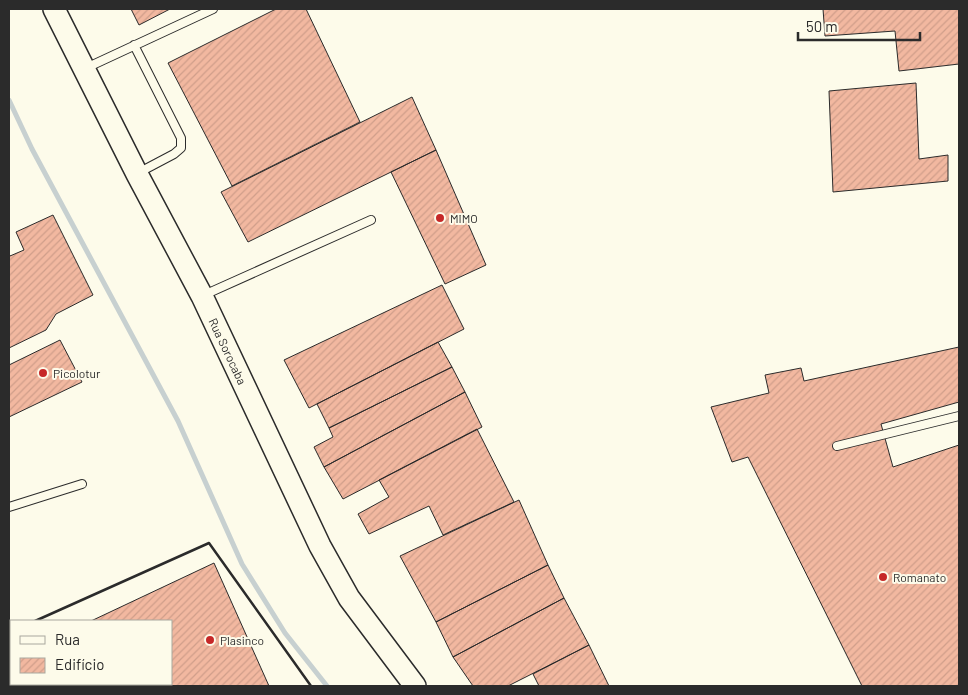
<svg xmlns="http://www.w3.org/2000/svg" width="968" height="695" viewBox="0 0 968 695" font-family="Barlow,sans-serif">
	<style>
		.lines { fill: none; stroke-linecap: round; stroke-linejoin: round }
		.stream { stroke: #c7d0d0; stroke-width: 5 }
		.building { fill: url(#building-hatch); stroke: #2b2b2b }
		.lane-casing { stroke: #2b2b2b; stroke-width: 10 }
		.secondary-casing { stroke: #2b2b2b; stroke-width: 24 }
		.lane { stroke: #fdfbea; stroke-width: 8 }
		.secondary { stroke: #fdfbea; stroke-width: 21 }
		.wall { stroke: #2b2b2b; stroke-width: 2.5 }
		.poi-dot { fill: #c62828; stroke: #fdfbea; stroke-width: 2 }
		.labels { text-anchor: middle; dominant-baseline: central; stroke-width: 4; stroke-linejoin: round; paint-order: stroke }
		.poi-label { font-size: 12px; fill: #2b2b2b; stroke: #fdfbea; text-anchor: start }
		.street-label { font-size: 12px; fill: #2b2b2b; stroke: #fdfbea }
	</style>
	<defs>
		<pattern id="building-hatch" width="6" height="6" patternUnits="userSpaceOnUse" patternTransform="scale(1.25)"><rect width="6" height="6" fill="#f2b8a0"/><path d="M-1 1l2-2M0 6l6-6M5 7l2-2" fill="none" stroke="#d09e8a"/></pattern>
	</defs>
	<rect width="100%" height="100%" fill="#fdfbea"/>
	<g class="lines">
		<path class="stream" d="M9 100 32 149 178 421 242 564 285 633 327 686"/>
	</g>
	<path class="building" d="M131 9H170L139 25Z
		M276 9H306L360 122 232 186 168 63Z
		M823 9H959V64L899 71 895 31 825 36Z
		M916 83 919 159 948 155V181L833 192 829 91Z
		M412 97 436 150 248 242 221 192Z
		M436 150 486 265 445 284 391 172Z
		M53 215 93 295 56 314 46 330 9 348V253L10 256 24 250 16 232Z
		M442 285 464 329 309 408 284 360Z
		M60 340 82 382 9 417V365Z
		M438 342 452 367 329 428 317 404Z
		M959 347V402L881 424 893 467 959 445V686H862L748 457 732 462 711 407 769 393 765 375 801 368 804 381Z
		M452 367 465 392 324 467 314 447 333 437 329 428Z
		M465 392 482 427 343 499 324 467Z
		M477 429 514 502 443 535 429 506 369 534 358 514 389 497 379 480Z
		M519 500 548 565 436 622 400 556Z
		M214 563 269 686H9V661L11 659V684H171V621H91Z
		M548 565 564 598 453 657 436 622Z
		M564 598 589 645 508 686H473L453 657Z
		M589 645 609 686H539L533 674Z"/>
	<g class="lines">
		<defs>
			<path id="lane" d="M134 45 181 138V148L174 154 138 173
				M86 68 213 9
				M204 295 371 220
				M837 446 959 416
				M9 507 82 484"/>
			<g id="secondary">
				<path id="s1" d="M54 9 137 174 202 296 320 546 349 598 415 686"/>
			</g>
		</defs>
		<use href="#lane" class="lane-casing"/>
		<use href="#secondary" class="secondary-casing"/>
		<use href="#lane" class="lane"/>
		<use href="#secondary" class="secondary"/>
		<path class="wall" d="M35 621 209 543 311 686
			M9 633 11 632"/>
	</g>
	<g class="poi-dot">
		<circle cx="440" cy="218" r="5"/>
		<circle cx="43" cy="373" r="5"/>
		<circle cx="883" cy="577" r="5"/>
		<circle cx="210" cy="640" r="5"/>
	</g>
	<g class="labels">
		<g class="poi-label">
			<text x="450" y="218">MIMO</text>
			<text x="53" y="373">Picolotur</text>
			<text x="893" y="577">Romanato</text>
			<text x="220" y="640">Plasinco</text>
		</g>
		<g class="street-label">
			<text stroke="none"><textPath href="#s1" startOffset="384">Rua Sorocaba</textPath></text>
		</g>
	</g>
	<rect width="968" height="695" fill="none" stroke="#2b2b2b" stroke-width="20"/>
	<rect x="10" y="620" width="162" height="65" fill="#fdfbea" stroke="#a9a89e"/>
	<rect x="20" y="636" width="25" height="8" fill="#fdfbea" stroke="#a9a89e"/>
	<text x="55" y="645" font-size="15" fill="#2b2b2b">Rua</text>
	<rect x="20" y="658" width="25" height="15" fill="url(#building-hatch)" stroke="#a9a89e"/>
	<text x="55" y="670" font-size="15" fill="#2b2b2b">Edifício</text>
	<path d="M798 32v8h122v-8" fill="none" stroke="#2b2b2b" stroke-width="2.5"/>
	<text x="806" y="32" font-size="15" fill="#2b2b2b" stroke="#fdfbea" stroke-width="4" paint-order="stroke">50 m</text>
</svg>
